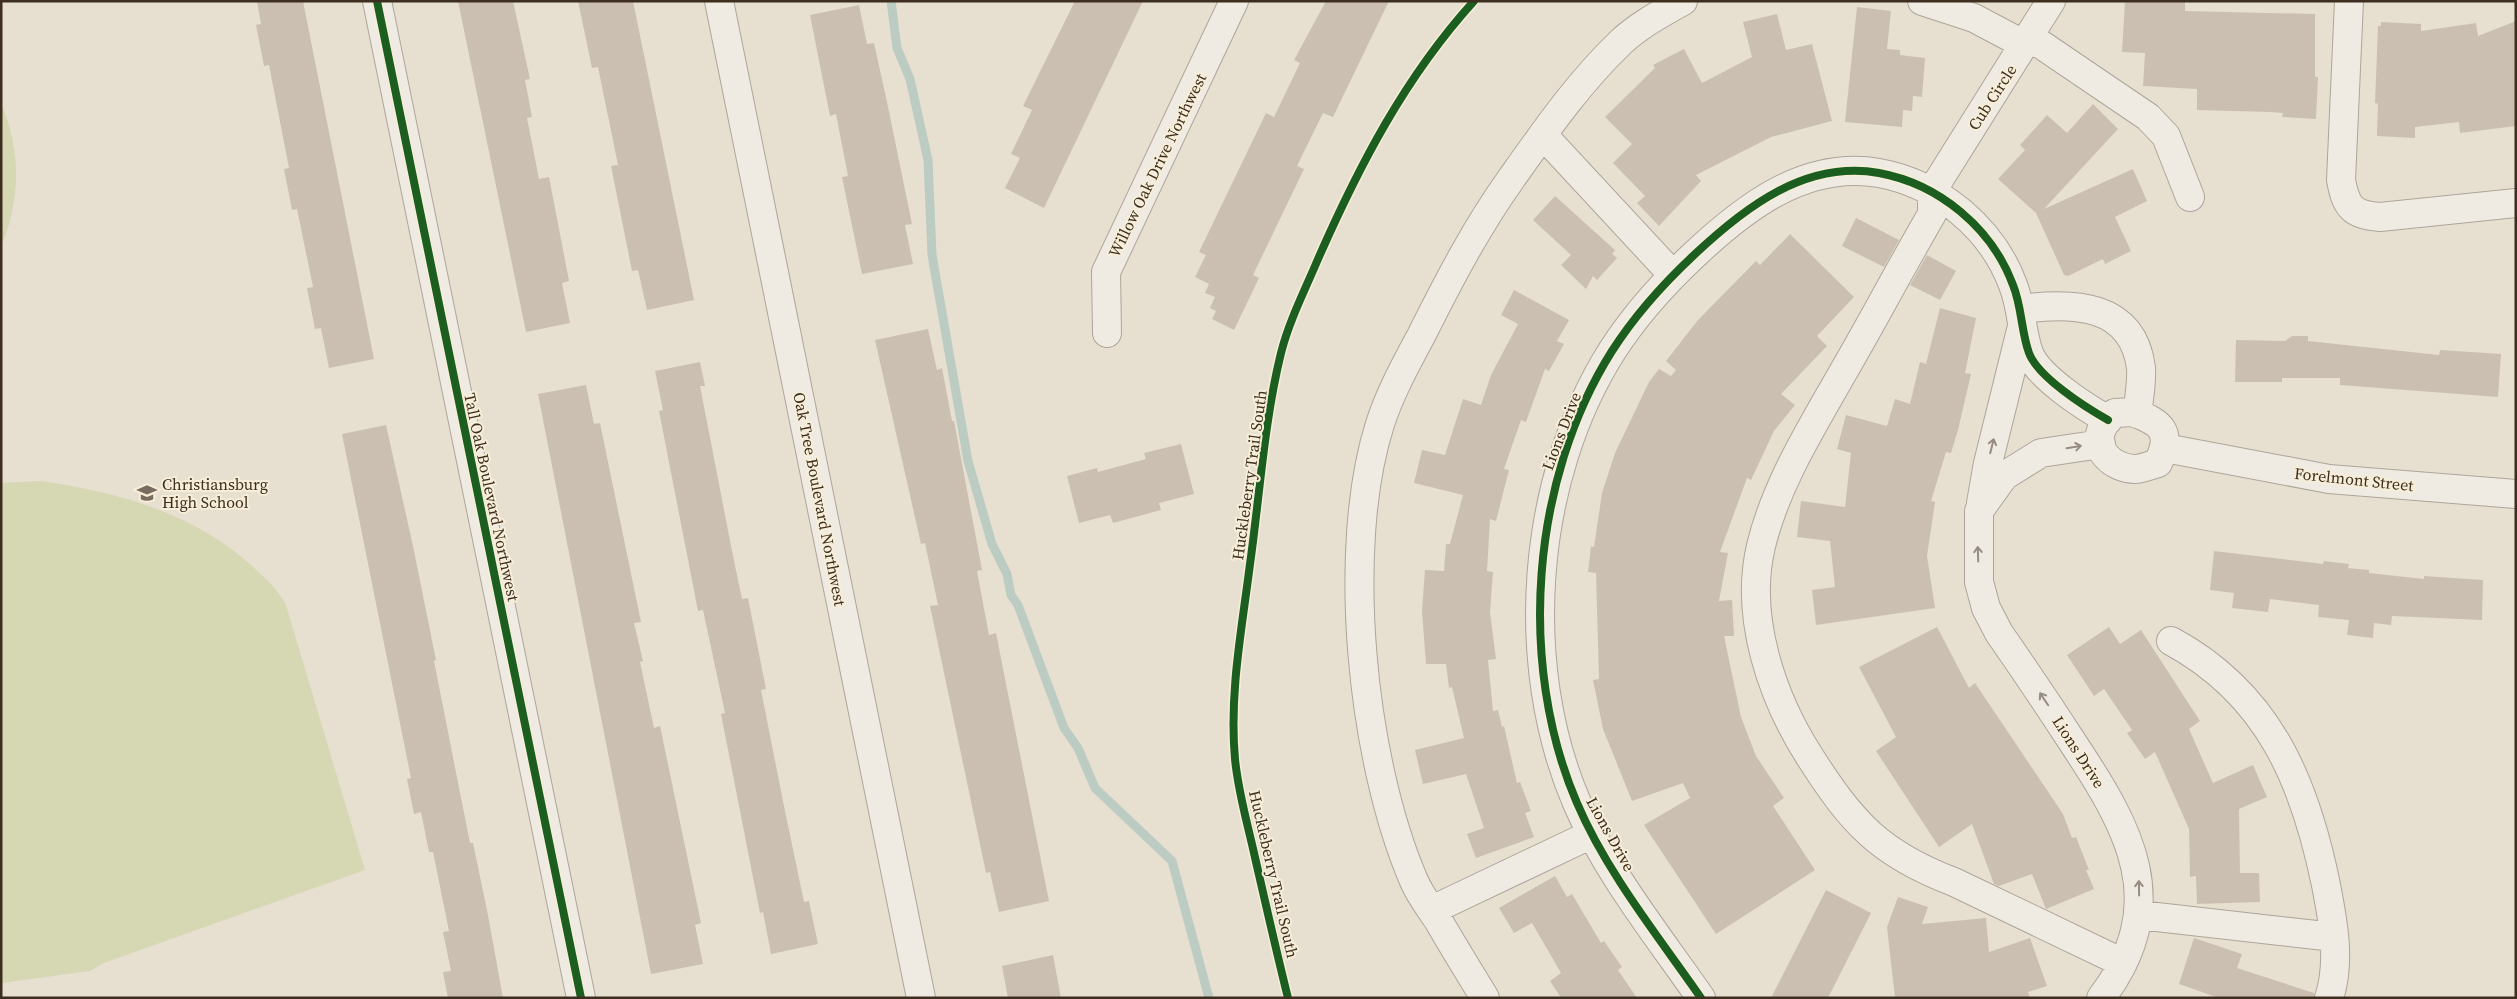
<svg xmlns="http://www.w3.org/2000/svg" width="2517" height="999" viewBox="0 0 2517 999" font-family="'Source Serif 4',serif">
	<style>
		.green { fill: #d6d7b3 }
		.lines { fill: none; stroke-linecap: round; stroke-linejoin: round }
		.stream { stroke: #bcccc2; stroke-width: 9 }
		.building { fill: #cbbfb2 }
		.minor-casing { stroke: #ada599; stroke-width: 30 }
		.minor { stroke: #efebe3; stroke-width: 28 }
		.cycleway-casing { stroke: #f7eed8; stroke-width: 11 }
		.cycleway { stroke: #1b5e20; stroke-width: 8 }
		.oneway { stroke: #968c82 }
		.labels { text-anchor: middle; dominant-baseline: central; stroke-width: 4; stroke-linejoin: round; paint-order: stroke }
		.street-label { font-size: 16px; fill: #3d2e20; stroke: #f7eed8 }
		.poi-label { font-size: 16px; fill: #3d2e20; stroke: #f7eed8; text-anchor: start }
	</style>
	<rect width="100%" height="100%" fill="#e7e0d1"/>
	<path class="green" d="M1 103C21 150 21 200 1 246Z
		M42 481C120 493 191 512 251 565 264 577 278 589 286 605L365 870 104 963 90 971 1 983V483Z"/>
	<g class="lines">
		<path class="stream" d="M891 1 897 48 910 79 928 160 932 255 968 461 992 544 1007 574 1011 595 1018 605 1064 728 1078 748 1095 788 1172 861 1209 998"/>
	</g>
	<path class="building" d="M257 1H303L374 359 329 368 321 328 315 329 307 288 313 287 297 209 292 210 284 169 289 168 269 65 264 66 256 25 261 24Z
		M458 1H513L530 79 525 80 532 117 527 118 539 179 549 177 569 281 562 283 570 323 526 332Z
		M578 1H633L694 300 647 310 638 270 632 271 611 166 618 165 598 67 592 68Z
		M1075 1H1143L1044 208 1005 188 1020 158 1011 154 1032 110 1023 106Z
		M1326 1H1389L1333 117 1323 113 1297 166 1304 169 1253 275 1259 278 1234 330 1212 319 1216 311 1210 308 1215 297 1205 293 1209 284 1195 277 1206 255 1199 252 1266 113 1274 117 1300 63 1294 60Z
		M2125 1H2185V11L2315 14V77H2318L2316 119 2282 117 2283 113 2270 112 2197 110V89L2143 86 2145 53 2122 52Z
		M859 5 867 44 874 43 887 102 912 224 905 225 913 264 862 274 842 177 848 176 836 114 830 116 810 15Z
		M1857 7 1891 11 1887 49 1900 50V55L1925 58 1922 97 1913 96 1912 111 1903 110 1902 127 1845 122Z
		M1777 14 1786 50 1812 44 1832 121 1771 137 1696 175 1701 181 1659 226 1637 203 1645 196 1613 163 1632 144 1605 117 1655 68 1653 65 1684 49 1702 83 1752 57 1743 22Z
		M2516 21V126L2460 133 2459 122 2415 127V138L2377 136 2378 104 2375 103 2378 26H2381V22L2421 24V31L2476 23 2478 36Z
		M2093 104 2118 129 2044 209 2133 169 2147 201 2115 217 2131 251 2105 264 2103 259 2068 276 2064 275 2036 213 1998 179 2025 150 2020 145 2047 115 2067 133Z
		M1555 196 1615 250 1612 254 1617 258 1597 280 1593 276 1586 289 1561 265 1571 255 1533 220Z
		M1856 218 1899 240 1884 267 1842 246Z
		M1790 234 1854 297 1817 336 1827 346 1781 394 1795 405 1774 431 1751 480 1747 478 1720 552 1728 553 1719 601 1732 600 1734 636H1724L1741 717 1756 756 1784 798 1773 806 1815 870 1716 934 1644 825 1690 798 1683 783 1632 801 1603 729 1593 680 1599 679 1596 573 1588 572 1591 546 1594 547 1602 493 1615 453 1649 382 1659 369 1671 376 1676 370 1666 361 1698 320 1756 261 1760 265Z
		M1927 255 1956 271 1940 300 1910 285Z
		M1514 290 1569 320 1557 341 1564 344 1549 371 1545 369 1526 422 1521 420 1504 469 1509 470 1496 521 1490 519 1487 571 1493 572 1490 612 1496 659 1488 660 1493 711 1498 710 1502 727 1504 726 1517 783 1520 782 1531 811 1525 813 1534 837 1476 858 1467 834 1484 828 1466 774 1423 784 1415 750 1464 738 1452 687 1449 688 1446 664H1426L1422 611 1425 570 1444 571 1446 544H1450L1463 495 1414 483 1422 450 1445 455 1463 399 1481 405 1491 375 1518 324 1501 315Z
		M1940 308 1976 318 1965 373 1971 374 1958 430 1951 453 1946 452 1931 501 1935 502 1927 556 1935 608 1816 625 1812 590 1835 587 1830 541 1797 537 1801 501 1845 507 1851 453 1837 449 1846 415 1887 426 1895 399 1910 404 1920 362 1926 364Z
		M928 329 937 370 942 368 952 421H954L982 570 977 571 989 635 996 633 1049 901 999 912 990 872 986 873 930 606 938 605 925 543 921 544 875 340Z
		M2292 336H2308V341L2439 355 2440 350 2501 354 2498 397 2340 385V378H2282V382H2235L2236 340 2285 341Z
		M700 362 705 386H700L732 551 742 599 748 598 766 689 761 690 784 806 804 902 809 901 818 944 771 954 763 912 760 913 721 714 725 713 703 610 698 611 659 411 663 410 655 371Z
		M586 385 594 424 600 423 641 622 634 623 643 661 640 662 654 728 660 726 701 923 695 925 703 964 651 974 538 394Z
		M386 425 413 546 436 660 434 661 470 843H473L488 915 503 998H448L443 972 451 971 443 932 449 931 433 852H429L421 812 414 814 407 779 411 778 342 434Z
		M1181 444 1194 494 1159 503 1161 510 1113 523 1110 515 1079 523 1067 476 1097 468 1098 472 1146 459 1144 453Z
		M2214 551 2323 564 2324 561 2349 564 2348 568 2369 570V573L2424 579V576L2483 580 2482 620 2392 616 2391 625 2374 623 2373 638 2347 635 2349 620 2318 617 2319 605 2270 599 2268 612 2232 608 2234 593 2210 590Z
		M1937 627 1969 688 1975 683 2063 814 2072 838 2076 837 2089 870H2086L2094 889 2046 909 2032 874 1999 886 1994 884 1972 824 1939 847 1876 751 1896 737 1859 667Z
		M2109 627 2120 644 2141 630 2200 721 2189 729 2213 783 2253 765 2267 797 2239 809 2240 873H2259L2260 902 2197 904 2196 876 2190 877 2189 829 2155 752 2145 759 2127 733 2132 730 2104 689 2094 696 2067 655Z
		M1555 876 1567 897 1572 894 1601 943 1604 941 1622 967 1618 970 1637 998H1561L1550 981 1561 973 1532 923 1514 933 1499 908Z
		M1826 890 1871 913 1828 998H1771Z
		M1898 897 1928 907 1922 924 1986 918 1989 952 2030 938 2047 986 2028 992 2030 998H1895L1887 927Z
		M2194 938 2242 954 2237 968 2314 993V998H2219L2179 984Z
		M1053 955 1061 998H1008L1002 966Z"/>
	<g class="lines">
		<defs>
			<path id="minor" d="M377 1 581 998
				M719 1 921 998
				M1922 1 1974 18 2025 45
				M2349 1 2341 180C2346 207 2352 215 2380 217L2516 203
				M2030 37 2148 117 2166 136 2190 197
				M1543 135 1673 275
				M1932 191V214C1901 267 1873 321 1842 374 1811 429 1776 484 1761 546 1744 617 1772 698 1810 757 1852 823 1880 854 1954 882L2123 963
				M1932 191 2051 1
				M2021 309C2072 302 2133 303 2141 368 2142 383 2139 399 2137 414
				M1107 333 1106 272 1234 1
				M2133 412C2162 423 2173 432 2158 463 2151 465 2142 469 2135 469 2113 469 2089 448 2104 425 2106 420 2111 417 2115 413Z
				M2101 444 2041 453 2004 476 1979 511V582L1986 608 1999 633C2024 669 2049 706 2073 743 2130 829 2173 904 2101 998
				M2165 448 2329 479 2516 494
				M1981 503 1988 463 2021 330
				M2171 641C2269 694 2305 782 2326 885 2333 921 2341 962 2329 998
				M1432 910 1592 834
				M2139 915 2334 937
				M1485 998C1469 972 1453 946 1438 920 1430 908 1420 895 1414 881 1362 761 1340 550 1380 424 1390 393 1406 364 1421 336 1448 282 1476 228 1511 179 1545 131 1579 82 1621 42 1639 25 1662 13 1683 1
				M1701 998C1658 936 1607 873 1577 803 1517 664 1531 479 1612 351 1635 315 1663 284 1694 255 1744 208 1805 160 1879 173 1939 184 1992 228 2013 285 2022 307 2021 331 2029 353 2038 377 2085 407 2108 420"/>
		</defs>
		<use href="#minor" class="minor-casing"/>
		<use href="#minor" class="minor"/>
		<defs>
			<path id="cycleway" d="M377 1 581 998
				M1288 998C1276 950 1265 901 1254 853 1247 822 1238 791 1235 759 1229 694 1242 628 1250 564 1260 493 1264 422 1281 353 1289 321 1305 290 1318 259 1359 166 1405 77 1474 1
				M1701 998C1658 936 1607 873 1577 803 1517 664 1531 479 1612 351 1635 315 1663 284 1694 255 1744 208 1805 160 1879 173 1939 184 1992 228 2013 285 2022 307 2021 331 2029 353 2038 377 2085 407 2108 420"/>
		</defs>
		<use href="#cycleway" class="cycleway-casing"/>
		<use href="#cycleway" class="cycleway"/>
	</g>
	<defs><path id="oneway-shaft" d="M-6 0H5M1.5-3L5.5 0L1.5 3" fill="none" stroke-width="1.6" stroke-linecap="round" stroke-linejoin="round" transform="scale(1.25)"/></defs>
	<g class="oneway">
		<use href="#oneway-shaft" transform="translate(1992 446) rotate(-76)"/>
		<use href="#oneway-shaft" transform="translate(2074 447) rotate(-9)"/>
		<use href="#oneway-shaft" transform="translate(1978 554) rotate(-92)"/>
		<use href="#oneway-shaft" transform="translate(2044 699) rotate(-124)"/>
		<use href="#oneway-shaft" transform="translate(2139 888) rotate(-91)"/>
	</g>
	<defs>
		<symbol id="school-bare" viewBox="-9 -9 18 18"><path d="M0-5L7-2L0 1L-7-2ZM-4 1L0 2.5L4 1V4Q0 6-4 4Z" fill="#786c5e" stroke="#f7eed8" stroke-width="2.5" paint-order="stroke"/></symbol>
	</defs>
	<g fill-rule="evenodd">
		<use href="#school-bare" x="133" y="479" width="28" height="28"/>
	</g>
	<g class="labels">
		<g class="street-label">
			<text transform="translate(1992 97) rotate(-57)">Cub Circle</text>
			<text transform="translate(1157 165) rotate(-64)">Willow Oak Drive Northwest</text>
			<text transform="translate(1561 431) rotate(-69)">Lions Drive</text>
			<text transform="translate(1249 475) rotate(-82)">Huckleberry Trail South</text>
			<text transform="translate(2354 479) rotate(6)">Forelmont Street</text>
			<text transform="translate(492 497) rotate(78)">Tall Oak Boulevard Northwest</text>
			<text transform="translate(820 499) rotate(79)">Oak Tree Boulevard Northwest</text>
			<text transform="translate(2079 752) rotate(57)">Lions Drive</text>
			<text transform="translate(1611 834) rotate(61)">Lions Drive</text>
			<text transform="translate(1274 874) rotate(77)">Huckleberry Trail South</text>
		</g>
		<g class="poi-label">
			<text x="162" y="484">Christiansburg<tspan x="162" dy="18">High School</tspan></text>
		</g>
	</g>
	<rect width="2517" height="999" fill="none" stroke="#3d2e20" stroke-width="5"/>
</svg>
